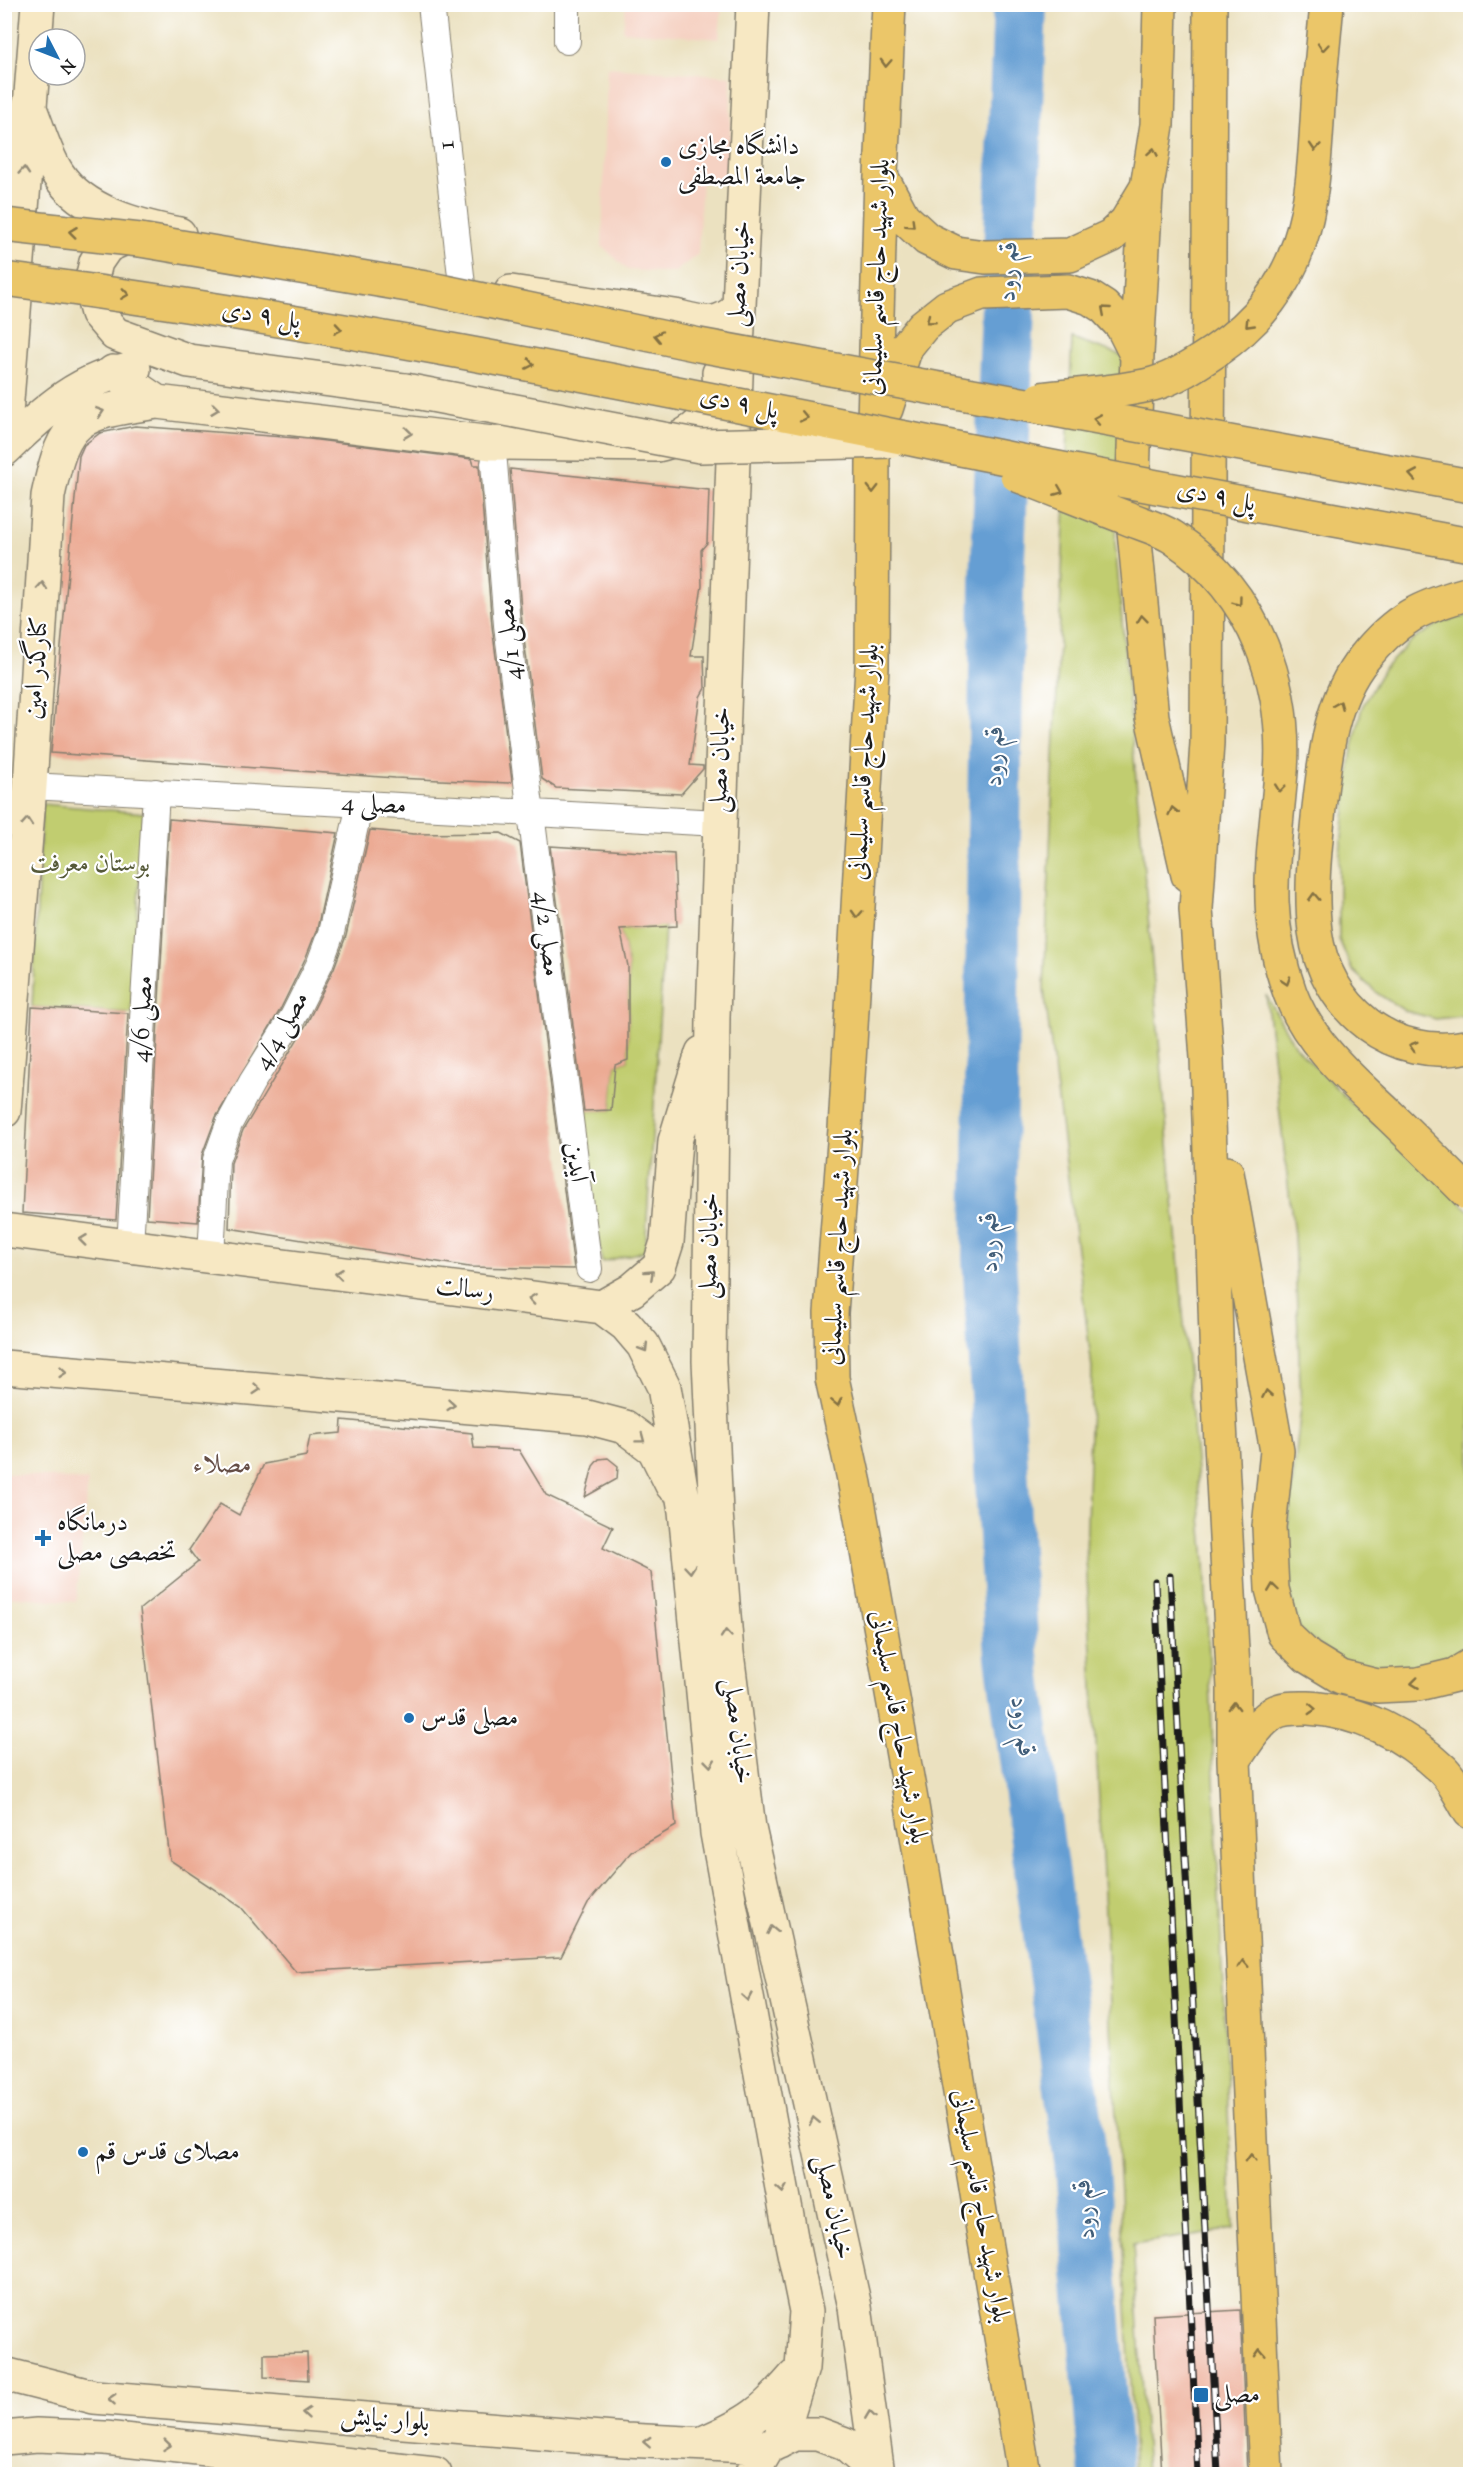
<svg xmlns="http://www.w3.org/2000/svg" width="1475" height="2479" viewBox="0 0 1475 2479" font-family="'Sorts Mill Goudy',Amiri,serif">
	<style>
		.built { fill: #f5d2c3 }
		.green { fill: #c1cd6f; stroke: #6e7446; stroke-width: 1.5 }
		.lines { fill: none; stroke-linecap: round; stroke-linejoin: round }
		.river { stroke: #659ed3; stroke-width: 54 }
		.building { fill: #ecab94 }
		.street-casing { stroke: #847e6e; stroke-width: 28 }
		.secondary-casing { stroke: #847e6e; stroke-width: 36 }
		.primary-casing { stroke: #847e6e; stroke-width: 36 }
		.street { stroke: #fff; stroke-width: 26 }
		.secondary { stroke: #f7e8c3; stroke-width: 33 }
		.primary { stroke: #ebc669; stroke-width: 33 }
		.rail-casing { stroke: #1c1c1c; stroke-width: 7 }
		.rail { stroke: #fff; stroke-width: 4.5; stroke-dasharray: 14; stroke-linecap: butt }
		.secondary-bridge-casing { stroke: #847e6e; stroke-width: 36; stroke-linecap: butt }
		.primary-bridge-casing { stroke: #847e6e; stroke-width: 36; stroke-linecap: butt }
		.secondary-bridge { stroke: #f7e8c3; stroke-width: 33 }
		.primary-bridge { stroke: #ebc669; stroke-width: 33 }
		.oneway { stroke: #847142 }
		.oneway2 { stroke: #948c78 }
		.poi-dot { fill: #1f6fb2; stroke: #fff; stroke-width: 2 }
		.labels { text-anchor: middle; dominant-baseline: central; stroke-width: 4.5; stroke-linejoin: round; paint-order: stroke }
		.street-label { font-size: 26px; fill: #1c1c1c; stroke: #fff }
		.poi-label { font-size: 26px; fill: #1c1c1c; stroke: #fff; text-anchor: start }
		.park-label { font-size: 26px; fill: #565a39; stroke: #fff }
		.water-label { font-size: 27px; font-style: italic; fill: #405d78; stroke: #fff }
		.neighbourhood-label { font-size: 27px; fill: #654e46; stroke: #fff }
	</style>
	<rect width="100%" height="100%" fill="#fff"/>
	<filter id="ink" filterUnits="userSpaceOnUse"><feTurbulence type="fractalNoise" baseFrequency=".0167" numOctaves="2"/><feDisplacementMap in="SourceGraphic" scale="12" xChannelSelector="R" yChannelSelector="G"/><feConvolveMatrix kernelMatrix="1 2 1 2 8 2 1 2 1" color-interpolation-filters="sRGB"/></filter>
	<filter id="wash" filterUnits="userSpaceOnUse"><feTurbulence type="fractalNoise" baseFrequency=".008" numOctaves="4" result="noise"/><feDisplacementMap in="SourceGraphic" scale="24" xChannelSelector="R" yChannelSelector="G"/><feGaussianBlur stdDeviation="1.35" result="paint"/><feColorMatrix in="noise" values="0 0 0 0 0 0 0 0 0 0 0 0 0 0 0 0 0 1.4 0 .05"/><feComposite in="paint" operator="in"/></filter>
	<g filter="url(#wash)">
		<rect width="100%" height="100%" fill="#ebe1c0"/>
		<path class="built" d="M626 5H722L719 39 623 31Z
			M607 67 731 76 730 147 724 180 702 179 698 254 674 273 628 270 602 246Z
			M5 1473 88 1481 76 1602 5 1596Z"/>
		<path class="green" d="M1072 338 1124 356 1115 542 1205 1562 1233 2229 1133 2244 1147 2474H1135L1086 1557 1092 1368 1044 989Z
			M1470 615V1015L1436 1019 1405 1011 1378 994 1352 970 1339 939V863L1351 755 1362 707 1384 669 1411 641 1442 622Z
			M42 804 144 813 131 1013 32 1007Z
			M665 926 645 1251 602 1262 576 1111 611 1110 615 1065 628 1060V966L620 929Z
			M1266 995 1295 1046 1348 1100 1429 1170 1470 1212V1647L1464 1654 1413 1674 1350 1666 1299 1631 1288 1589V1525L1301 1407 1294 1235Z"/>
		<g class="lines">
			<path class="river" d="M1020 4 997 584 989 1257 1012 1656 1082 2169 1106 2474"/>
		</g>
		<g id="blocks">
			<path class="building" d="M135 426 309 439 472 459 474 465H479L492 626 512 781 509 783 395 778 51 753 79 456 84 445 100 433Z
				M510 469 709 490 707 543 701 550 702 586 691 656H704L705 688 700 697 690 765 703 766V769L681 794 556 788 542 779 522 623Z
				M169 819 338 833 317 929 306 957 280 1010 216 1117 202 1155 198 1222 147 1218Z
				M370 830 414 834 501 833 520 843 574 1269 469 1267 229 1228 231 1163 243 1130 306 1025 334 968 346 936Z
				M550 846 674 854 677 926 620 929 628 966V1060L615 1065 611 1110 584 1111Z
				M32 1007 128 1013 116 1220 22 1213Z
				M342 1420 472 1433 474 1448 519 1450 546 1495 613 1527 603 1548 651 1572 676 1826 631 1852 588 1903 561 1957 296 1972 241 1907 170 1860 140 1609 198 1562 189 1550 220 1504 239 1515 264 1464 306 1456 310 1436 341 1433Z
				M608 1458 618 1466 617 1479 585 1497 593 1466 599 1459Z
				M1240 2310 1247 2475H1162L1153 2315Z
				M307 2353 308 2380 264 2377V2354Z"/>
		</g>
	</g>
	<g filter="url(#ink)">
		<use href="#blocks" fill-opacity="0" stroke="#847e6e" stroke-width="1.5"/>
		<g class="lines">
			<defs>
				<path id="street" d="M431 4 462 285
					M567 4V41
					M494 463 507 625 589 1269
					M30 786 719 823
					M130 1246 156 792
					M211 1257 216 1160 229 1124 252 1082 293 1017 320 963 331 933 360 804"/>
				<path id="secondary" d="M753 4 737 349 713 1017 709 1361 716 1513 727 1653 749 1828 855 2307 878 2474
					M29 106C38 127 45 155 58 174 83 212 137 226 179 234
					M141 231 107 246 96 262 90 287 97 313 115 334 189 361 405 390
					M511 292 675 316C703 323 716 329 739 308
					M113 372 157 402 492 443 657 445C693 438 723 412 719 373
					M4 439 38 4
					M4 450C44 412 78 378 134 369
					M4 1111 30 786 48 496C65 415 78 414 157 402
					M4 1230 602 1307 632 1290 659 1267 667 1242 675 1141 702 1053
					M602 1307 626 1325 643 1345 664 1387 685 1511 717 1833 792 2243 806 2311 802 2368 779 2442
					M4 1367 587 1417 625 1427 654 1449 672 1485
					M4 2374 94 2397 626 2440 768 2447
					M4 2438 37 2435 105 2438 435 2474
					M705 2442C749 2423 764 2412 795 2376
					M752 2474 768 2447 795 2434H818L845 2444 878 2473"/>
				<path id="primary" d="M889 4 881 175 873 456 872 668 845 1129 831 1313 832 1378 855 1484 911 1800 1024 2474
					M1210 4 1207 743 1196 909 1207 1058 1217 1367 1234 1688V1760L1266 2474
					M1319 89 1327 4
					M881 176 903 217 927 239 956 253 985 257 1070 255 1111 236 1126 222 1147 187 1157 125 1160 4
					M1137 354 1146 193
					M886 409 906 347 923 326 947 307 982 294 1068 291 1090 298 1104 307 1122 326 1137 356 1132 510 1152 717 1188 875
					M1470 593C1422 606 1396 618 1364 658 1330 700 1325 757 1319 808 1315 849 1310 890 1315 931 1325 1009 1393 1063 1470 1046
					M1227 1173 1277 1451 1269 1527 1272 1589 1284 1634 1308 1657 1341 1677 1377 1686 1418 1684 1455 1675 1470 1666
					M1234 1760C1245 1744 1256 1725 1272 1714 1282 1707 1296 1708 1308 1708 1360 1711 1406 1735 1443 1770 1454 1781 1462 1799 1470 1812"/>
			</defs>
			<use href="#street" class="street-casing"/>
			<use href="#secondary" class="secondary-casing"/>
			<use href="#primary" class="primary-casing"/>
			<use href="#street" class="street"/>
			<use href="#secondary" class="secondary"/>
			<use href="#primary" class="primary"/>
			<defs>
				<path id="rail" d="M1170 1576 1218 2474
					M1155 1581 1198 2474"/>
			</defs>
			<use href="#rail" class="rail-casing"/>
			<use href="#rail" class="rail"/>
			<defs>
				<path id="secondary-bridge" d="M405 390 700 446 890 441"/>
				<path id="primary-bridge" d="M4 225 140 240 426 288 699 345 1470 486
					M4 279C319 320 629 383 941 445 1117 481 1294 512 1470 545
					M1040 399C1077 394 1117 393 1153 384 1175 378 1196 364 1214 352 1315 283 1312 198 1319 89
					M1017 475C1054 489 1090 504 1127 518 1142 524 1161 529 1174 538 1256 593 1290 688 1280 784 1273 863 1262 916 1290 993 1309 1044 1352 1080 1390 1116 1417 1142 1444 1169 1470 1195"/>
			</defs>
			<use href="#secondary-bridge" class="secondary-bridge-casing"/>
			<use href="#primary-bridge" class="primary-bridge-casing"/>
			<use href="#secondary-bridge" class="secondary-bridge"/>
			<use href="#primary-bridge" class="primary-bridge"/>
		</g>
		<defs><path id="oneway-chevron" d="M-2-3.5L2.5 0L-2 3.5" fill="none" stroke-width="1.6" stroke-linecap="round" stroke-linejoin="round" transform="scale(1.5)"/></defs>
		<g class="oneway">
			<use href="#oneway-chevron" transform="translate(1323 47) rotate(95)"/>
			<use href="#oneway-chevron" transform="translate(886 63) rotate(93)"/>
			<use href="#oneway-chevron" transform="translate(1315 147) rotate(94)"/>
			<use href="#oneway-chevron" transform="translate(1153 152) rotate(-80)"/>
			<use href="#oneway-chevron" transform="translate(911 224) rotate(44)"/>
			<use href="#oneway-chevron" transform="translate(73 232) rotate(-173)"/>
			<use href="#oneway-chevron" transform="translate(125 294) rotate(8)"/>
			<use href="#oneway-chevron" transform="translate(1105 310) rotate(-139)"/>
			<use href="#oneway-chevron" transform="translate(930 320) rotate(141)"/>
			<use href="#oneway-chevron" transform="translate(1249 324) rotate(134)"/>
			<use href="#oneway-chevron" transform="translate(338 329) rotate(9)"/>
			<use href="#oneway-chevron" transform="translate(658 336) rotate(-168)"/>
			<use href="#oneway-chevron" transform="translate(530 364) rotate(11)"/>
			<use href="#oneway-chevron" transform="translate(804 417) rotate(12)"/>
			<use href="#oneway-chevron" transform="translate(1097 419) rotate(-170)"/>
			<use href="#oneway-chevron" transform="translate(1413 475) rotate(-170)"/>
			<use href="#oneway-chevron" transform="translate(873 489) rotate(90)"/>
			<use href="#oneway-chevron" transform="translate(1059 491) rotate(22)"/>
			<use href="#oneway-chevron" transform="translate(1238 602) rotate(54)"/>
			<use href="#oneway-chevron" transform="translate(1142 619) rotate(-96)"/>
			<use href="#oneway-chevron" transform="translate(1339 705) rotate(-67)"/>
			<use href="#oneway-chevron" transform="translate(1280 788) rotate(96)"/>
			<use href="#oneway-chevron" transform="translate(1173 811) rotate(-103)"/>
			<use href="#oneway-chevron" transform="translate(1314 897) rotate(-92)"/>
			<use href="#oneway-chevron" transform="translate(857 914) rotate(93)"/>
			<use href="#oneway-chevron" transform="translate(1286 981) rotate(72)"/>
			<use href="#oneway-chevron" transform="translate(1413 1046) rotate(-163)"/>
			<use href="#oneway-chevron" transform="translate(1267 1394) rotate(-100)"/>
			<use href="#oneway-chevron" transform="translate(837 1402) rotate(78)"/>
			<use href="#oneway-chevron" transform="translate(1273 1588) rotate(-98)"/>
			<use href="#oneway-chevron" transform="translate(1415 1683) rotate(173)"/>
			<use href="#oneway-chevron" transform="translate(1234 1706) rotate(-90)"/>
			<use href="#oneway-chevron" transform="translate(1312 1709) rotate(3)"/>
			<use href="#oneway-chevron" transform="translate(1243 1964) rotate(-92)"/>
			<use href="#oneway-chevron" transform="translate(1251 2158) rotate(-92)"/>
			<use href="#oneway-chevron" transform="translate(1260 2353) rotate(-93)"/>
		</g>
		<g class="oneway2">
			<use href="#oneway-chevron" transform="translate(24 171) rotate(-86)"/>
			<use href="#oneway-chevron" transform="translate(215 409) rotate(7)"/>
			<use href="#oneway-chevron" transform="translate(100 412) rotate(-18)"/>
			<use href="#oneway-chevron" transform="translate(408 433) rotate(7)"/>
			<use href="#oneway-chevron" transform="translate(42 586) rotate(-86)"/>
			<use href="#oneway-chevron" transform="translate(27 822) rotate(-86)"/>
			<use href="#oneway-chevron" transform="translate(83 1240) rotate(-173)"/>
			<use href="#oneway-chevron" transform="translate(339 1274) rotate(-173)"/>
			<use href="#oneway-chevron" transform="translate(650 1274) rotate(-42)"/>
			<use href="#oneway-chevron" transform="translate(532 1299) rotate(-172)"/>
			<use href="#oneway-chevron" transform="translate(644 1348) rotate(58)"/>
			<use href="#oneway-chevron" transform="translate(63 1372) rotate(5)"/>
			<use href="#oneway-chevron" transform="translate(257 1389) rotate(5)"/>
			<use href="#oneway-chevron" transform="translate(451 1405) rotate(5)"/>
			<use href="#oneway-chevron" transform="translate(641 1439) rotate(37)"/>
			<use href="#oneway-chevron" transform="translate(690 1569) rotate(85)"/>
			<use href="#oneway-chevron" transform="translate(726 1634) rotate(-95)"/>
			<use href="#oneway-chevron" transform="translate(710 1763) rotate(84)"/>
			<use href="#oneway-chevron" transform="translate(772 1930) rotate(-102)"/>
			<use href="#oneway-chevron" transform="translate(747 1997) rotate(80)"/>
			<use href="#oneway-chevron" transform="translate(814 2121) rotate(-102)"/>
			<use href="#oneway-chevron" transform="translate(782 2189) rotate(80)"/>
			<use href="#oneway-chevron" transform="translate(112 2399) rotate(-176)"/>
			<use href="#oneway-chevron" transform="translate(306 2413) rotate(-175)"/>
			<use href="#oneway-chevron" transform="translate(870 2415) rotate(-98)"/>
			<use href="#oneway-chevron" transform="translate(647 2442) rotate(-177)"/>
			<use href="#oneway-chevron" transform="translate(167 2445) rotate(6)"/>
		</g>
	</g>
	<g class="poi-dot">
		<circle cx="666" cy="162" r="6"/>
		<path d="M40 1529h6v6h6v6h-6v6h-6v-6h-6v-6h6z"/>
		<circle cx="409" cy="1718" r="6"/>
		<circle cx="83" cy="2152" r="6"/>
		<rect x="1193" y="2387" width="16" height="16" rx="3"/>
	</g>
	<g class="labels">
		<g class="street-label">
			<text transform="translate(447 145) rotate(-96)">1</text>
			<text transform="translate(740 274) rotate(-87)">خیابان مصلی</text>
			<text transform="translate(878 277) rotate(-88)">بلوار شهید حاج قاسم سلیمانی</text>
			<text transform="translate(261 316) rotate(9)">پل ۹ دی</text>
			<text transform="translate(739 404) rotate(12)">پل ۹ دی</text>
			<text transform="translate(1216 497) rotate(11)">پل ۹ دی</text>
			<text transform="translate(510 639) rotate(-96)">مصلی 4/1</text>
			<text transform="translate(37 668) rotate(-86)">کنارگذر امین</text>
			<text transform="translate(721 760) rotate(-88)">خیابان مصلی</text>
			<text transform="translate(865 762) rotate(-87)">بلوار شهید حاج قاسم سلیمانی</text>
			<text transform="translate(374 805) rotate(3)">مصلی 4</text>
			<text transform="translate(546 934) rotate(83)">مصلی 4/2</text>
			<text transform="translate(143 1019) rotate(-87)">مصلی 4/6</text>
			<text transform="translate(282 1031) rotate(-60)">مصلی 4/4</text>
			<text transform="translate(575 1162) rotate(82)">آیدین</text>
			<text transform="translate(710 1246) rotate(-89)">خیابان مصلی</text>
			<text transform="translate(839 1247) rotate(-87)">بلوار شهید حاج قاسم سلیمانی</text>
			<text transform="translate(465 1290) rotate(8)">رسالت</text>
			<text transform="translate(898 1727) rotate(80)">بلوار شهید حاج قاسم سلیمانی</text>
			<text transform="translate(737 1731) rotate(83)">خیابان مصلی</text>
			<text transform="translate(980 2206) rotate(80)">بلوار شهید حاج قاسم سلیمانی</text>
			<text transform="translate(833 2207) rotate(78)">خیابان مصلی</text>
			<text transform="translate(385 2420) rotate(5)">بلوار نیایش</text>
		</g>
		<g class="poi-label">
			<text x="678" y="147">دانشگاه مجازی<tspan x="678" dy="30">جامعة المصطفی</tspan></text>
			<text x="57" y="1523">درمانگاه<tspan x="57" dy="30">تخصصی مصلی</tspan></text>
			<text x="421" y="1718">مصلی قدس</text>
			<text x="95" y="2152">مصلای قدس قم</text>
			<text x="1214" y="2395">مصلی</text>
		</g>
		<g class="park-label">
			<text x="90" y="864">بوستان معرفت</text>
		</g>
		<g class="water-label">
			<text transform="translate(1009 271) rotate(-88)">قم رود</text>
			<text transform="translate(995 756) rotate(-89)">قم رود</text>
			<text transform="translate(990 1242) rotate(-91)">قم رود</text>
			<text transform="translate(1022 1727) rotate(82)">قم رود</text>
			<text transform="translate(1085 2209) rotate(-95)">قم رود</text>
		</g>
		<g class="neighbourhood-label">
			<text x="222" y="1465">مصلاء</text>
		</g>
	</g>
	<rect width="1475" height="2479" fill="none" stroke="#fff" stroke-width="24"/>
	<g transform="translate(57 57) rotate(132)"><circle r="28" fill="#ffffff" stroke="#a4a4a4" stroke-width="1.5"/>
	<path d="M0-4.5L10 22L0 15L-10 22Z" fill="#1f6fb2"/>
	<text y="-9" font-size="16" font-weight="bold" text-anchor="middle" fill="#1c1c1c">N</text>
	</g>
</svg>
